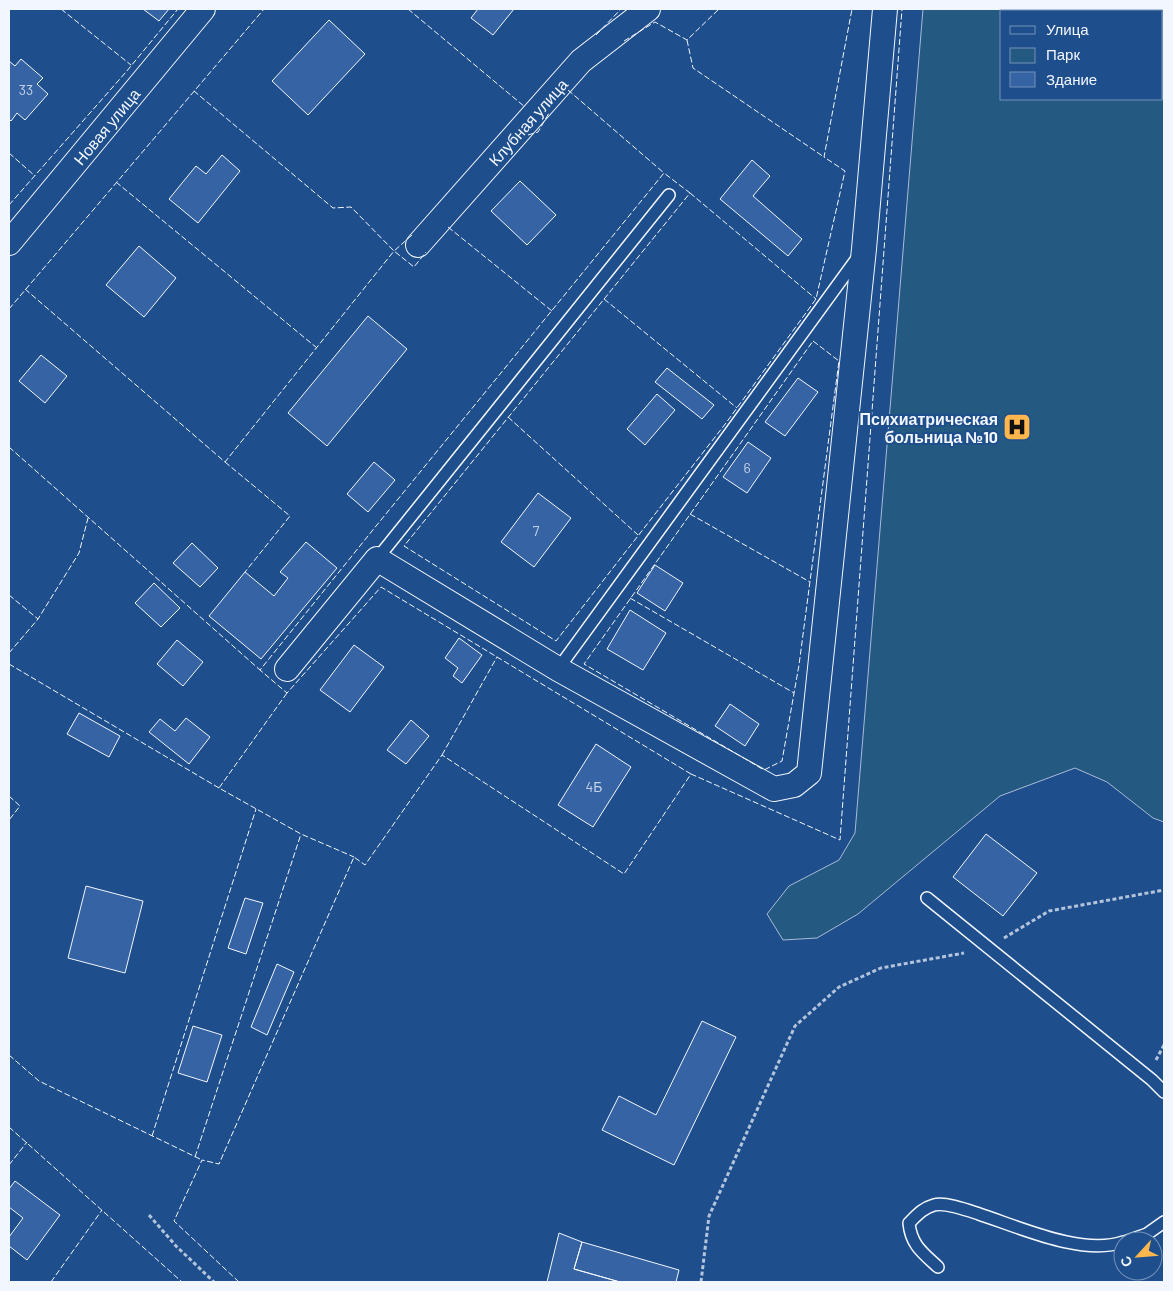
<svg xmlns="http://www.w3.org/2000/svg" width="1173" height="1291" viewBox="0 0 1173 1291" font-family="Barlow,sans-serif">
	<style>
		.green { fill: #245a82; stroke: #a8bbd7; fill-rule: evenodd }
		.building { fill: #3563a3; stroke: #f2f6ff }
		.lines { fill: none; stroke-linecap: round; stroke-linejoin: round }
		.lane-casing { stroke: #f2f6ff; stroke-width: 14 }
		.street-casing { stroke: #f2f6ff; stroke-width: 26 }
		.path { stroke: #b3c4dc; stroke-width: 3; stroke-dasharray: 4 2.5; stroke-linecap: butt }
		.lane { stroke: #1f4e8c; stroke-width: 11 }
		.street { stroke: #1f4e8c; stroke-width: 24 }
		.fence { stroke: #f2f6ff; stroke-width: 1; stroke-dasharray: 6 2.5; stroke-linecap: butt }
		.labels { text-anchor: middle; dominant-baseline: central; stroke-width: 4; stroke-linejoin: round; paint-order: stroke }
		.number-label { font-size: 14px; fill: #c3d1e8 }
		.street-label { font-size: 16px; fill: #f2f6ff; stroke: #1f4e8c }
		.poi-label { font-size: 16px; font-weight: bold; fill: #f2f6ff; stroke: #1f4e8c; text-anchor: end }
	</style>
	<rect width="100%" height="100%" fill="#1f4e8c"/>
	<path class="green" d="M923 9H1164V822L1153 818 1107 782 1075 768 1000 796 858 914 817 938 783 940 767 914 789 886 839 860 855 833ZM1002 11H1162V99H1002Z"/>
	<path class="building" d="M143 9H169L159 21Z
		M478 9H514L493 35 471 18Z
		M329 20 365 54 308 115 272 81Z
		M21 59 43 78 37 84 48 94 25 120 17 113 11 121 9 119V61L15 66Z
		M222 155 240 171 198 223 169 199 196 166 206 174Z
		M752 160 770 176 753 196 802 239 788 256 720 199Z
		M520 181 556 215 527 245 491 211Z
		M139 246 176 278 144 317 106 285Z
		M368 316 407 349 327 446 288 413Z
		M41 355 67 376 45 403 19 381Z
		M667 368 714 405 702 419 655 382Z
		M798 378 818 392 785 436 765 422Z
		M657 394 675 410 645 445 627 429Z
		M748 442 771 458 747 493 723 477Z
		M374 462 395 480 368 512 347 494Z
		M538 493 571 518 534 567 501 542Z
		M306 542 337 568 261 659 209 616 245 572 274 596 288 578 280 572Z
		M192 543 218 568 200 587 173 563Z
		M655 565 683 583 665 611 637 593Z
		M154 583 180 608 161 627 135 603Z
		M630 610 666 633 643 670 607 649Z
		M459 638 482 655 462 683 453 676 458 668 445 658Z
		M177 640 203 662 183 686 157 664Z
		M354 645 384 667 350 712 320 690Z
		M730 704 759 724 745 746 715 726Z
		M79 713 120 736 109 757 67 734Z
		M186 718 210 737 189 764 149 732 160 719 175 731Z
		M411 720 429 736 406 764 387 750Z
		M596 744 631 767 593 827 558 805Z
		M986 834 1037 873 1003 916 953 877Z
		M86 886 143 901 125 973 68 958Z
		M245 898 263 903 246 954 228 948Z
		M277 964 294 972 267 1035 251 1027Z
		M702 1021 736 1037 674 1165 602 1130 619 1096 656 1115Z
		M193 1026 222 1035 207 1082 178 1073Z
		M15 1181 60 1215 27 1260 9 1246V1237L23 1218 9 1207V1189Z
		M559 1233 582 1242 574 1269 620 1282H547Z
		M582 1242 679 1270 676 1282H620L574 1269Z"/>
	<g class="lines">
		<defs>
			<path id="lane" d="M377 559 669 195
				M558 669 858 257
				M927 898 1152 1080 1164 1092
				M1127 1241 1147 1234 1164 1222
				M938 1267C923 1253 911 1245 909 1223 917 1215 923 1208 934 1205 945 1202 967 1210 979 1214 1019 1227 1082 1256 1123 1242"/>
			<g id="street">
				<path id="s1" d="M9 243 203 9"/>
				<path id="s2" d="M418 245 581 61 648 9"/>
				<path d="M287 669 377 559 558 669 774 789 794 785 809 773 864 249 885 9"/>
			</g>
		</defs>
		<use href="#lane" class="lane-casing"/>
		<use href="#street" class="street-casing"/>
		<path class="path" d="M1004 938 1049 911 1164 890
			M1156 1060 1164 1045
			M149 1215 176 1246 214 1282
			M701 1282 709 1216 795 1026 839 987 881 968 964 953"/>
		<use href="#lane" class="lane"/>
		<use href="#street" class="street"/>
		<path class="fence" d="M61 9 131 65
			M408 9 525 107
			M596 35 621 9
			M687 40 693 68 824 157
			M624 41 655 22 687 40 719 9
			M568 90 664 173
			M528 135 538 132 549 113
			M9 153 35 176
			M116 182 317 348
			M690 193 816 299
			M9 205 126 72 178 9
			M448 227 552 311
			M412 235 394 251 414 267 426 252
			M25 289 225 462 394 251 351 207 333 208 194 91
			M604 299 737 408
			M9 309 264 9
			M813 341 839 361 799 665 782 761 764 770 584 664Z
			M508 417 638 535
			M9 447 260 670
			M225 462 290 516 245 572
			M690 514 810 582
			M9 595 38 619
			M630 598 794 693
			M9 653 38 619 79 553 88 518
			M9 664 219 788
			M287 693 219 788 301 834 354 857
			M442 755 497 657
			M691 774 381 587 287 693 260 670 372 531 664 173 690 193 404 546 556 641 726 423 816 299 845 171 824 157 852 9
			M9 796 20 806 9 820
			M9 1055 39 1081 202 1160
			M9 1127 182 1282
			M152 1136 256 809
			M195 1157 301 834
			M9 1165 27 1142
			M51 1282 102 1210
			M239 1282 174 1221 202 1160 219 1164 354 857 365 865 442 755 624 874 691 774 840 840 902 9"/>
	</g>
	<defs>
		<symbol id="hospital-square" viewBox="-11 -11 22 22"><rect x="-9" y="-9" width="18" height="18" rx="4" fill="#ffb74d" stroke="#1f4e8c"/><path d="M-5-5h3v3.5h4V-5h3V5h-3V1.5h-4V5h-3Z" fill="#111"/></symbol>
	</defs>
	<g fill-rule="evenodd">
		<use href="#hospital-square" x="1001" y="411" width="32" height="32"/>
	</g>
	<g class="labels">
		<g class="number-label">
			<text x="26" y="89">33</text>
			<text x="747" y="467">6</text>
			<text x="536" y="530">7</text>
			<text x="594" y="786">4Б</text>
		</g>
		<g class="street-label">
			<text stroke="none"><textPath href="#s2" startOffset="165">Клубная улица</textPath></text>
			<text stroke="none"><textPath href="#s1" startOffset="152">Новая улица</textPath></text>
		</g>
		<g class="poi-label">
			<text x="998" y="418">Психиатрическая<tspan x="998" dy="18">больница №10</tspan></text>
		</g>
	</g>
	<rect width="1173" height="1291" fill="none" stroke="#f2f6ff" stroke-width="20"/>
	<rect x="1000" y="10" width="162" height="90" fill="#1f4e8c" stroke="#7391ba"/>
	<rect x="1010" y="26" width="25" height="8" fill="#1f4e8c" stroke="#7391ba"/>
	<text x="1046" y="35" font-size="15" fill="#f2f6ff">Улица</text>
	<rect x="1010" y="48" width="25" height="15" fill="#245a82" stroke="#7391ba"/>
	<text x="1046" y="60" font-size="15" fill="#f2f6ff">Парк</text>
	<rect x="1010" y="72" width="25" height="15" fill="#3563a3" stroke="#7391ba"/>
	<text x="1046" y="85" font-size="15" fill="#f2f6ff">Здание</text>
	<g transform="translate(1138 1256) rotate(244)"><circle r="24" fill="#1f4e8c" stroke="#7391ba"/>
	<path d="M0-4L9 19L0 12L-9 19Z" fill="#ffb74d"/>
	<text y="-8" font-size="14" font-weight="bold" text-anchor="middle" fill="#f2f6ff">С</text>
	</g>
</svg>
